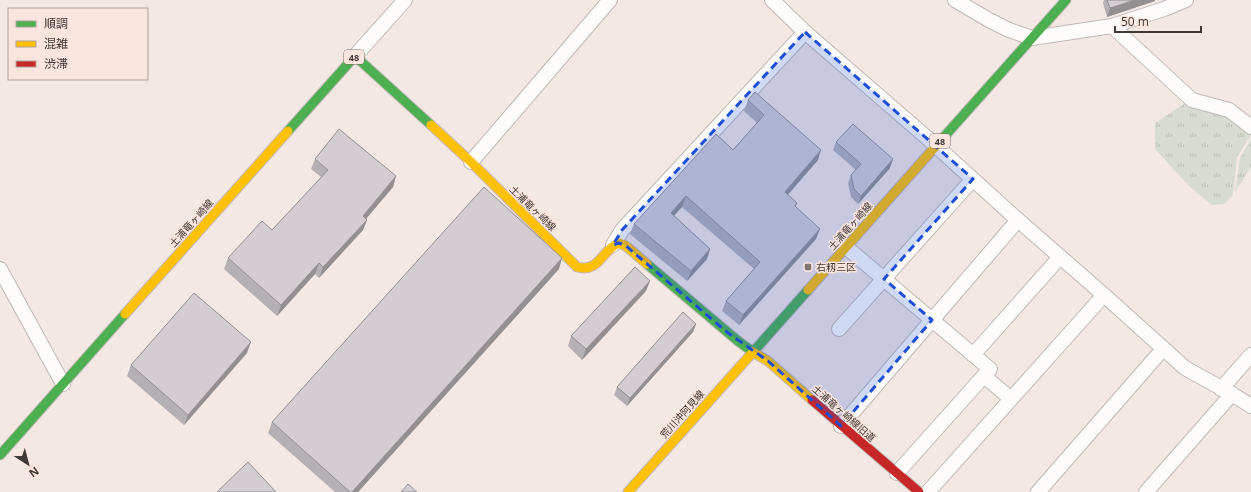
<svg xmlns="http://www.w3.org/2000/svg" width="1251" height="492" viewBox="0 0 1251 492" font-family="'Open Sans','Noto Sans JP',sans-serif">
	<style>
		.grass { fill: url(#grass-tufts) }
		.lines { fill: none; stroke-linecap: round; stroke-linejoin: round }
		.street-casing { stroke: #c0b8b5; stroke-width: 16 }
		.fast-casing { stroke: #c0b8b5; stroke-width: 11 }
		.slow-casing { stroke: #c0b8b5; stroke-width: 11 }
		.jam-casing { stroke: #c0b8b5; stroke-width: 11 }
		.street { stroke: #fdfcfb; stroke-width: 14 }
		.fast { stroke: #4caf50; stroke-width: 9 }
		.slow { stroke: #ffc107; stroke-width: 9 }
		.jam { stroke: #c62828; stroke-width: 9 }
		.wall { fill: #b5b0b4 }
		.shaded-wall { fill: #949092 }
		.building { fill: #d3cdd1; stroke: #949092 }
		.marked { fill: #1d4ed8; fill-opacity: 0.2; stroke: #1d4ed8; stroke-width: 3; stroke-dasharray: 8 5; stroke-linejoin: round }
		.poi-dot { fill: #7f7673; stroke: #f9e5de; stroke-width: 1.5 }
		.labels { text-anchor: middle; dominant-baseline: central; stroke-width: 3; stroke-linejoin: round; paint-order: stroke }
		.shield { fill: #f9e5de; stroke: #786d68; stroke-width: 1 }
		.shield-label { font-size: 9px; font-weight: bold; fill: #413936 }
		.street-label { font-size: 10px; fill: #413936; stroke: #f9e5de }
		.poi-label { font-size: 10px; fill: #413936; stroke: #f9e5de; text-anchor: start }
	</style>
	<defs>
		<pattern id="grass-tufts" width="24" height="20" patternUnits="userSpaceOnUse"><rect width="24" height="20" fill="#d8dbd2"/><path d="M3 7l-1-3M5 7V3M7 7l1-3M15 17l-1-3M17 17v-4M19 17l1-3" fill="none" stroke="#bbbdb5"/></pattern>
	</defs>
	<rect width="100%" height="100%" fill="#f3e8e4"/>
	<path class="grass" d="M1184 104 1229 110 1251 127V135L1237 157 1233 195 1224 204 1212 205 1190 187 1155 149V123Z
		M1251 139V167L1235 192 1240 158Z"/>
	<g class="lines">
		<defs>
			<path id="street" d="M772 0 805 32 925 136 1018 220 1104 295 1185 368 1232 394 1251 406
				M955 0 989 20 1009 30 1032 38 1112 26 1164 9 1186 0
				M1112 26 1192 100 1229 110 1251 127
				M355 56 405 0
				M471 162 610 0
				M613 245 622 230 805 32
				M846 247 990 369 897 473
				M0 269 63 384
				M839 329 973 179
				M973 355 1060 257
				M984 376 1011 399
				M1221 389 1251 355
				M841 426 1018 220
				M928 492 1104 295
				M1038 492 1163 349
				M1146 492 1232 394"/>
			<path id="fast" d="M288 131 355 56 431 125
				M943 138 1066 0
				M647 264 738 341 753 352 808 290
				M0 455 125 314"/>
			<path id="slow" d="M431 125 471 162 577 267C600 273 602 249 619 243L626 246 647 264
				M808 290 943 138
				M125 314 288 131
				M628 492 753 352 768 361 812 400"/>
			<path id="jam" d="M812 400 919 492"/>
		</defs>
		<use href="#street" class="street-casing"/>
		<use href="#fast" class="fast-casing"/>
		<use href="#slow" class="slow-casing"/>
		<use href="#jam" class="jam-casing"/>
		<use href="#street" class="street"/>
		<use href="#fast" class="fast"/>
		<use href="#slow" class="slow"/>
		<use href="#jam" class="jam"/>
	</g>
	<path class="wall" d="M1104 0H1155V1L1107 17 1103 3Z
		M748 100 818 160 788 195 797 203 796 207 816 239 739 325 722 311 726 301 754 269 682 207 674 216 710 249 707 259 687 281 630 234 634 224 733 150 757 123 744 111Z
		M836 142 890 168 858 204 851 197 848 184 851 175 856 170 833 150Z
		M315 159 396 176 393 187 366 219 367 220 363 230 319 278 315 274 277 316 224 269 228 258 272 230 321 177 311 169Z
		M559 269 358 492H335L268 433 272 422Z
		M646 291 582 360 568 346 571 336Z
		M696 324 693 332 627 406 614 395 617 387Z
		M247 353 184 425 127 376 131 365Z"/>
	<path class="shaded-wall" d="M1135 0H1155V1L1107 17 1110 8Z
		M821 150 818 160 781 202 785 192Z
		M893 159 890 168 858 204 861 196Z
		M396 176 393 187 359 227 363 216Z
		M686 196 682 207 667 223 671 213Z
		M367 220 363 230 319 278 323 267Z
		M820 229 816 239 739 325 743 315Z
		M710 249 707 259 687 281 691 271Z
		M562 258 559 269 358 492H352Z
		M319 263 315 274 277 316 281 305Z
		M650 281 646 291 582 360 586 349Z
		M696 324 693 332 627 406 630 398Z
		M251 342 247 353 184 425 188 415Z"/>
	<path class="building" d="M1107 0H1135L1110 8Z
		M755 92 821 150 785 192 797 203 795 206 820 229 743 315 726 301 760 262 686 196 671 213 710 249 691 271 634 224 716 134 733 150 764 115 748 100Z
		M853 124 893 159 861 196 854 189 851 175 861 164 836 142Z
		M339 129 396 176 363 216 367 220 323 267 319 263 281 305 228 258 262 221 272 230 328 170 315 159Z
		M484 187 562 258 352 492H350L272 422Z
		M635 267 650 281 586 349 571 336Z
		M194 293 251 342 188 415 131 365Z
		M683 312 696 324 630 398 617 387Z
		M248 462 276 492H217Z
		M408 484 417 492H401Z"/>
	<path class="marked" d="M805 32 973 179 884 279 932 320 841 426 768 361 728 333 626 246 619 243 613 245 622 230Z"/>
	<rect class="poi-dot" x="804" y="263" width="8" height="8" rx="2"/>
	<g class="labels">
		<g class="shield">
			<rect x="344" y="50" width="20" height="14" rx="3"/>
			<rect x="930" y="134" width="20" height="14" rx="3"/>
		</g>
		<g class="shield-label">
			<text x="354" y="57">48</text>
			<text x="940" y="141">48</text>
		</g>
		<g class="street-label">
			<text transform="translate(533 208) rotate(44)">土浦竜ヶ崎線</text>
			<text transform="translate(191 223) rotate(-48)">土浦竜ヶ崎線</text>
			<text transform="translate(850 226) rotate(-48)">土浦竜ヶ崎線</text>
			<text transform="translate(844 413) rotate(41)">土浦竜ヶ崎線旧道</text>
			<text transform="translate(682 414) rotate(-48)">荒川沖阿見線</text>
		</g>
		<g class="poi-label">
			<text x="816" y="267">右籾三区</text>
		</g>
	</g>
	<rect x="8" y="8" width="140" height="72" fill="#f9e5de" stroke="#afa09b"/>
	<rect x="16" y="21" width="20" height="6" fill="#4caf50" stroke="#afa09b"/>
	<text x="44" y="28" font-size="12" fill="#413936">順調</text>
	<rect x="16" y="41" width="20" height="6" fill="#ffc107" stroke="#afa09b"/>
	<text x="44" y="48" font-size="12" fill="#413936">混雑</text>
	<rect x="16" y="61" width="20" height="6" fill="#c62828" stroke="#afa09b"/>
	<text x="44" y="68" font-size="12" fill="#413936">渋滞</text>
	<g transform="translate(28 464) rotate(144)" stroke="#f9e5de" stroke-width="3" paint-order="stroke">
	<path d="M0-3L7 15L0 10L-7 15Z" fill="#413936"/>
	<text y="-6" font-size="11" font-weight="bold" text-anchor="middle" fill="#413936">N</text>
	</g>
	<path d="M1115 26v6h86v-6" fill="none" stroke="#413936" stroke-width="2"/>
	<text x="1121" y="26" font-size="12" fill="#413936" stroke="#f9e5de" stroke-width="3" paint-order="stroke">50 m</text>
</svg>
